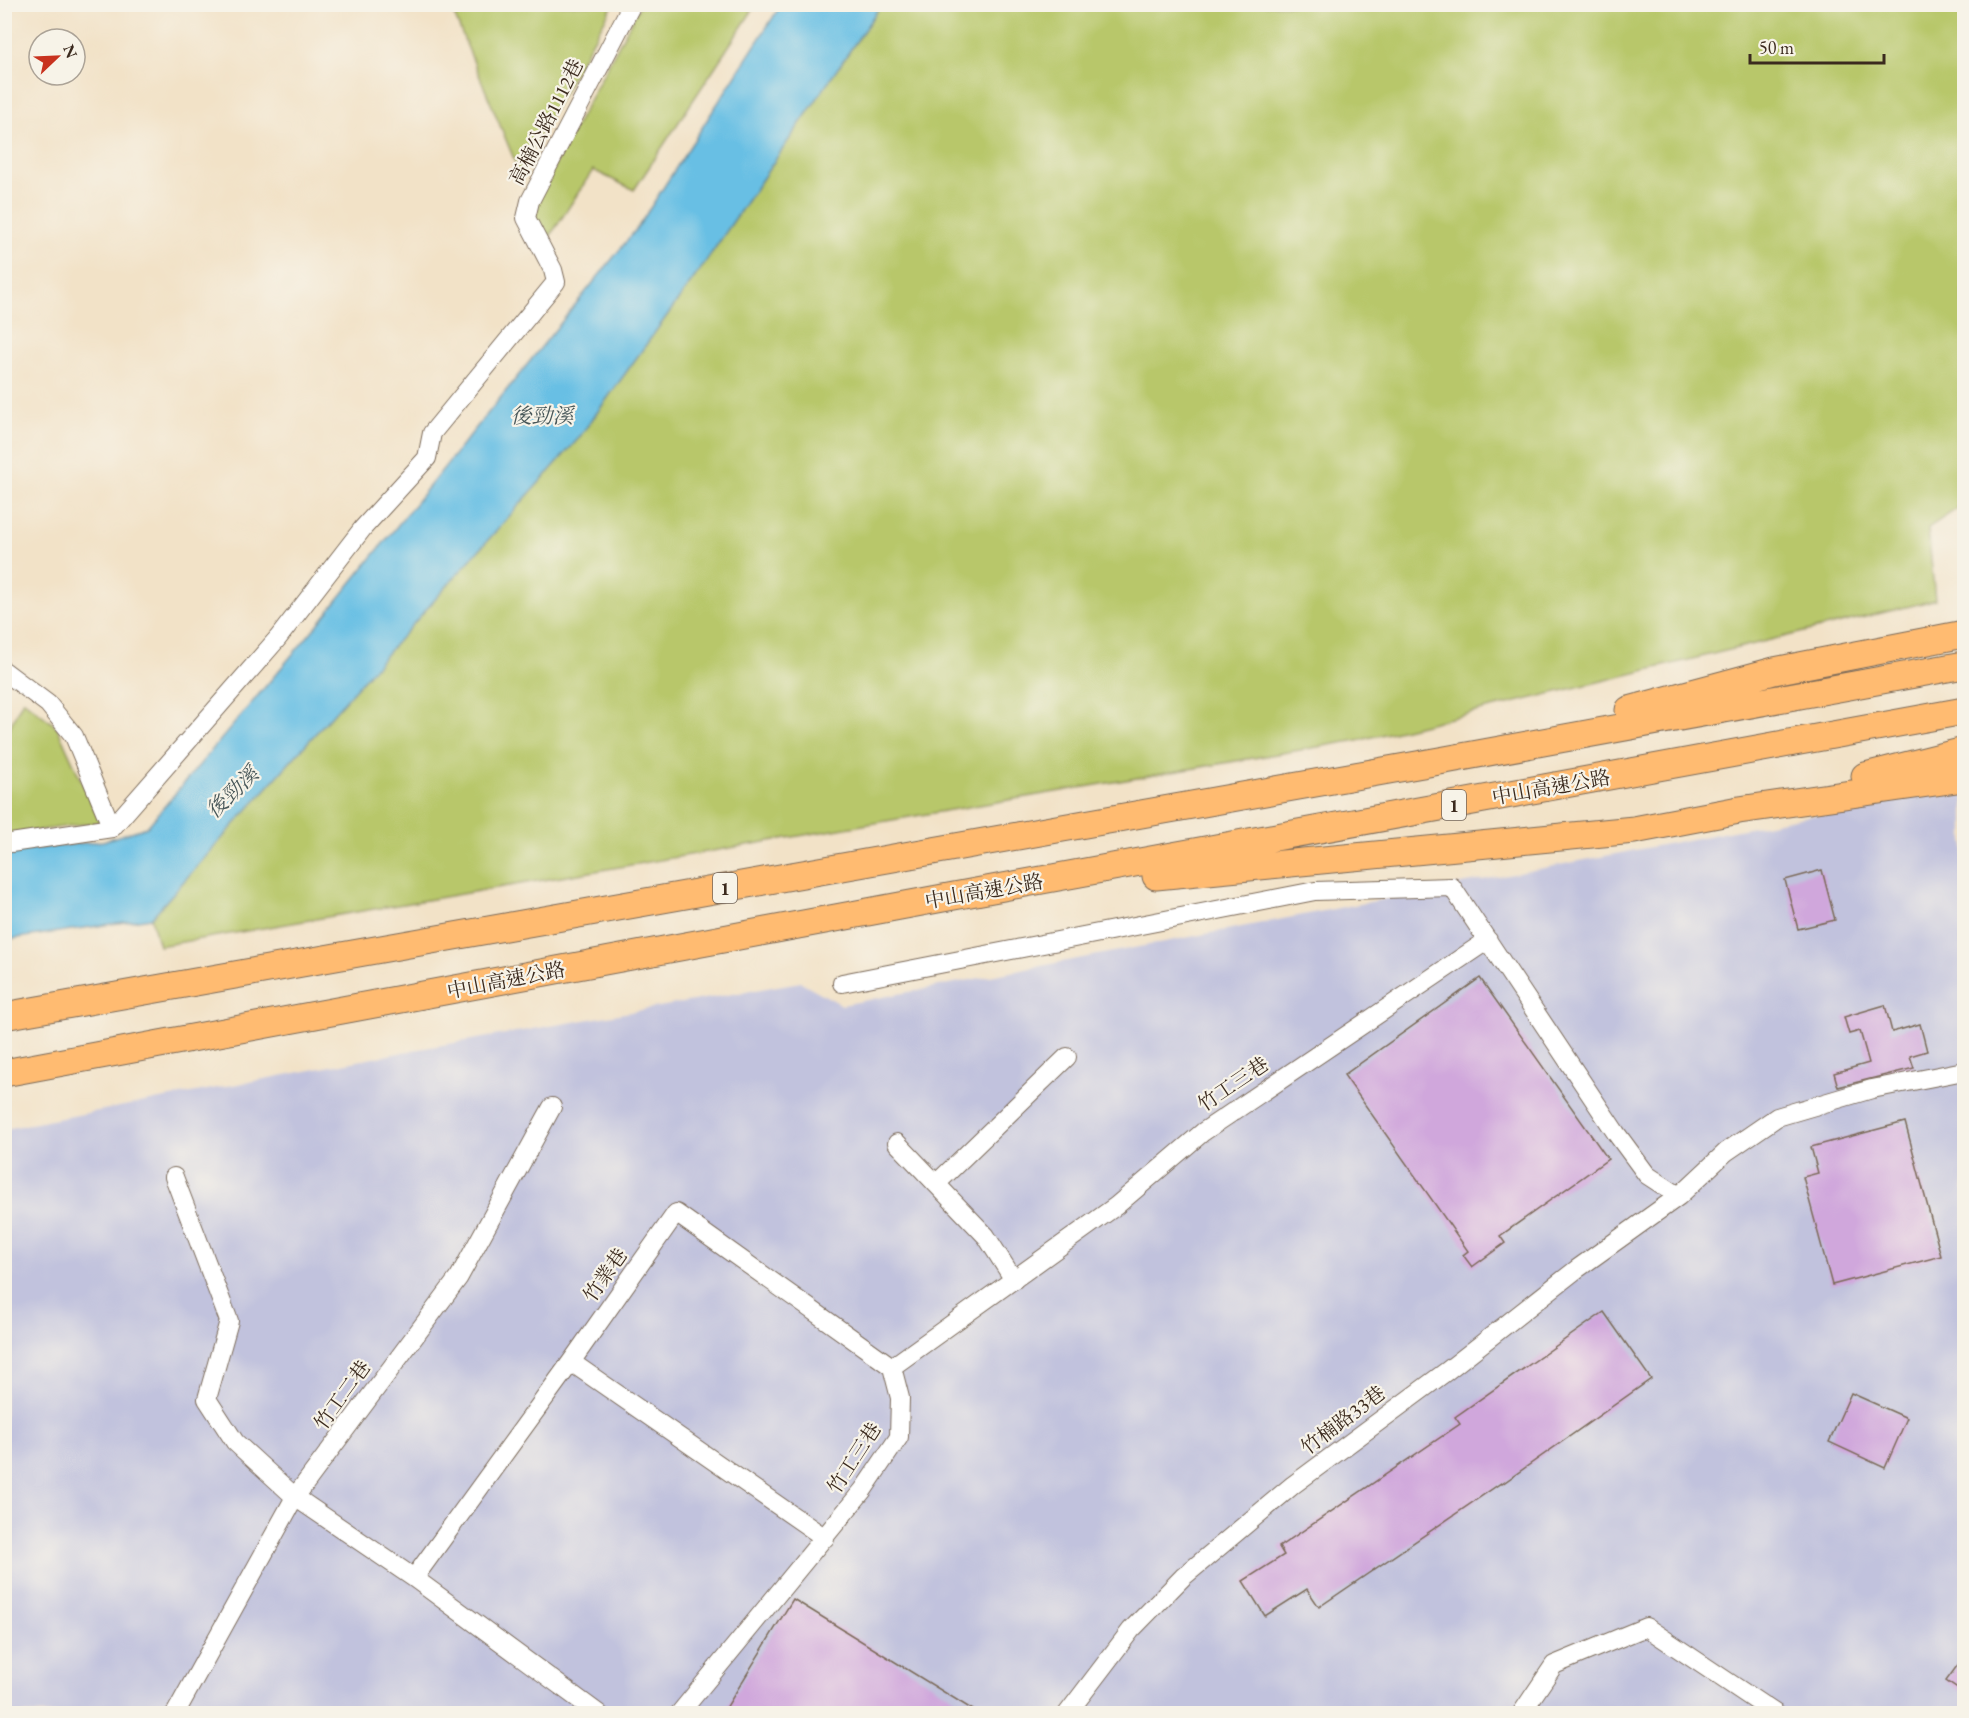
<svg xmlns="http://www.w3.org/2000/svg" width="1969" height="1718" viewBox="0 0 1969 1718" font-family="'EB Garamond','Noto Serif TC',serif">
	<style>
		.industrial { fill: #c1c2dd }
		.green { fill: #b8c76a; stroke: #7a7844; stroke-width: 1.5 }
		.water { fill: #67bfe4; stroke: #517481; stroke-width: 1.5 }
		.building { fill: #d0a7dc }
		.lines { fill: none; stroke-linecap: round; stroke-linejoin: round }
		.minor-casing { stroke: #7b6a59; stroke-width: 20 }
		.highway-casing { stroke: #7b6a59; stroke-width: 29 }
		.minor { stroke: #fff; stroke-width: 18 }
		.highway { stroke: #ffbb71; stroke-width: 27 }
		.labels { text-anchor: middle; dominant-baseline: central; stroke-width: 4.5; stroke-linejoin: round; paint-order: stroke }
		.shield { fill: #f7f3e8; stroke: #73665b; stroke-width: 1.5 }
		.shield-label { font-size: 18px; font-weight: bold; fill: #3b2a1e }
		.street-label { font-size: 20px; fill: #3b2a1e; stroke: #f7f3e8 }
		.water-label { font-size: 21px; font-style: italic; fill: #485759; stroke: #f7f3e8 }
	</style>
	<rect width="100%" height="100%" fill="#f7f3e8"/>
	<filter id="ink" filterUnits="userSpaceOnUse"><feTurbulence type="fractalNoise" baseFrequency=".0167" numOctaves="2"/><feDisplacementMap in="SourceGraphic" scale="12" xChannelSelector="R" yChannelSelector="G"/><feConvolveMatrix kernelMatrix="1 2 1 2 8 2 1 2 1" color-interpolation-filters="sRGB"/></filter>
	<filter id="wash" filterUnits="userSpaceOnUse"><feTurbulence type="fractalNoise" baseFrequency=".008" numOctaves="4" result="noise"/><feDisplacementMap in="SourceGraphic" scale="24" xChannelSelector="R" yChannelSelector="G"/><feGaussianBlur stdDeviation="1.35" result="paint"/><feColorMatrix in="noise" values="0 0 0 0 0 0 0 0 0 0 0 0 0 0 0 0 0 1.4 0 .05"/><feComposite in="paint" operator="in"/></filter>
	<g filter="url(#wash)">
		<rect width="100%" height="100%" fill="#f2e2c7"/>
		<path class="industrial" d="M1964 786V1713L5 1714V1129L420 1049 801 982 842 1005Z"/>
		<path class="green" d="M450 5H613L519 171Z
			M640 5H756L634 190 593 170 545 244 532 208Z
			M881 5H1964V504L1928 528 1935 600 1364 739 159 946 151 918 578 439 702 267Z
			M23 700 57 727 100 822 5 835 4 739Z"/>
		<path class="water" d="M781 5H881L702 267 578 439 151 918 5 940V852L103 841 147 827 319 623 638 227Z"/>
		<g id="blocks">
			<path class="building" d="M1822 870 1835 920 1798 929 1785 880Z
				M1480 978 1608 1159 1500 1236 1505 1243 1472 1267 1463 1255 1468 1251 1344 1075Z
				M1885 1005 1892 1032 1920 1024 1927 1051 1910 1056 1914 1068 1838 1087 1834 1073 1869 1063 1860 1031 1849 1034 1844 1017Z
				M1905 1122 1941 1256 1832 1285 1803 1177 1818 1173 1811 1147Z
				M1604 1312 1651 1379 1502 1484 1501 1483 1319 1607 1307 1589 1265 1616 1243 1581 1284 1555 1279 1547 1460 1424 1455 1417Z
				M1851 1393 1907 1418 1885 1468 1829 1442Z
				M793 1599 978 1713H723Z
				M1965 1655V1694L1946 1681Z"/>
		</g>
	</g>
	<g filter="url(#ink)">
		<use href="#blocks" fill-opacity="0" stroke="#7b6a59" stroke-width="1.5"/>
		<g class="lines">
			<defs>
				<path id="minor" d="M4 671 48 704 74 736 112 828
					M4 844 112 828 278 638 363 528 427 458 432 433 556 282 553 270 526 218 530 201 632 4
					M842 983 1315 891 1452 887 1616 1133 1647 1175 1679 1196 1726 1152 1777 1117 1872 1089 1964 1071
					M897 1143 986 1236 1014 1280
					M174 1177 229 1321 207 1399 235 1442 295 1497 414 1578 599 1714
					M936 1184 1067 1057
					M571 1362 825 1538
					M892 1367 1116 1206 1203 1132 1488 940
					M414 1578 571 1362 676 1213 892 1367
					M175 1714 295 1497 459 1277 552 1107
					M679 1714 863 1490 899 1437 900 1398 892 1367
					M1067 1714 1131 1630 1183 1577 1293 1485 1447 1371 1577 1269 1679 1196
					M1521 1714 1554 1665 1646 1627 1776 1714"/>
				<path id="highway" d="M1629 710 1774 671 1964 634
					M1865 776 1964 751
					M1156 876 1634 830 1739 810 1964 778
					M4 1016 1445 760 1964 665
					M4 1073 943 898 1964 711"/>
			</defs>
			<use href="#minor" class="minor-casing"/>
			<use href="#highway" class="highway-casing"/>
			<use href="#minor" class="minor"/>
			<use href="#highway" class="highway"/>
		</g>
	</g>
	<g class="labels">
		<g class="shield">
			<rect x="1442" y="790" width="24" height="30" rx="4.5"/>
			<rect x="713" y="873" width="24" height="30" rx="4.5"/>
		</g>
		<g class="shield-label">
			<text x="1454" y="805">1</text>
			<text x="725" y="888">1</text>
		</g>
		<g class="street-label">
			<text transform="translate(546 122) rotate(-63)">高楠公路1112巷</text>
			<text transform="translate(1551 787) rotate(-10)">中山高速公路</text>
			<text transform="translate(984 891) rotate(-10)">中山高速公路</text>
			<text transform="translate(506 980) rotate(-11)">中山高速公路</text>
			<text transform="translate(1233 1084) rotate(-34)">竹工三巷</text>
			<text transform="translate(605 1275) rotate(-55)">竹業巷</text>
			<text transform="translate(342 1395) rotate(-54)">竹工二巷</text>
			<text transform="translate(1343 1420) rotate(-37)">竹楠路33巷</text>
			<text transform="translate(854 1458) rotate(-57)">竹工三巷</text>
		</g>
		<g class="water-label">
			<text x="542" y="415">後勁溪</text>
			<text transform="translate(232 792) rotate(-44)">後勁溪</text>
		</g>
	</g>
	<rect width="1969" height="1718" fill="none" stroke="#f7f3e8" stroke-width="24"/>
	<g transform="translate(57 57) rotate(67)"><circle r="28" fill="#f7f3e8" stroke="#aca397" stroke-width="1.5"/>
	<path d="M0-4.5L10 22L0 15L-10 22Z" fill="#c8321e"/>
	<text y="-9" font-size="16" font-weight="bold" text-anchor="middle" fill="#3b2a1e">N</text>
	</g>
	<path d="M1750 54v9h134v-9" fill="none" stroke="#3b2a1e" stroke-width="3"/>
	<text x="1759" y="54" font-size="18" fill="#3b2a1e" stroke="#f7f3e8" stroke-width="4.5" paint-order="stroke">50 m</text>
</svg>
